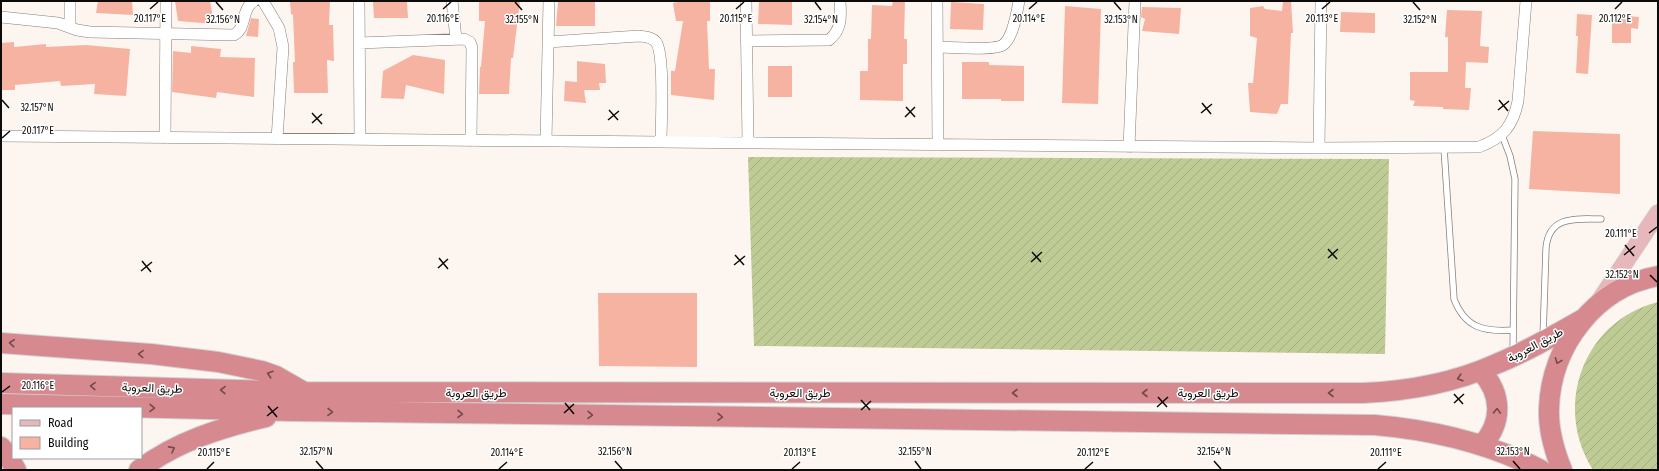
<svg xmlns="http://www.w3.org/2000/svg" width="1659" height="471" viewBox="0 0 1659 471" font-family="'Fira Sans Condensed',Vazirmatn,sans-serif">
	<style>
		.garden { fill: url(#garden-furrows) }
		.building { fill: #f6b3a1 }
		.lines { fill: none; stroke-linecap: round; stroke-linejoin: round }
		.lane-casing { stroke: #857f79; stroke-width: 7 }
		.street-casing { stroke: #857f79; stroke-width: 12 }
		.primary-casing { stroke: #d3d3d3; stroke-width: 18 }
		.highway-casing { stroke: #d3d3d3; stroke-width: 22 }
		.lane { stroke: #fff; stroke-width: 5.5 }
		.street { stroke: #fff; stroke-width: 11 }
		.primary { stroke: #e6b8bc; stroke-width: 17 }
		.highway { stroke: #d6898f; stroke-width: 20 }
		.oneway { stroke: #724a4c }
		.ticks { fill: none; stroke: #0d0b09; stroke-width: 1.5 }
		.labels { text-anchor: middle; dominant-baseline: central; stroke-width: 3; stroke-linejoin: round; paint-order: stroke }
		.street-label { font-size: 12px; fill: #0d0b09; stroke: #fff }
		.ticks-label { font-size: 10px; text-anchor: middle; fill: #0d0b09; stroke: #fff; stroke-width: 3; stroke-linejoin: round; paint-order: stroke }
	</style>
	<defs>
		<pattern id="garden-furrows" width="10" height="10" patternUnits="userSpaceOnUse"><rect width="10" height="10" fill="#becb94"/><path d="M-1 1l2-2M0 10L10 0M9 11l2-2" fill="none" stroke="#a2ad7e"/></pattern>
	</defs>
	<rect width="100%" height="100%" fill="#fdf6f0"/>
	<path class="garden" d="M748 157 1389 159 1385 354 754 346Z
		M1658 302V470H1593C1552 406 1584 320 1658 302Z"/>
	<path class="building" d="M98 1H132L133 15 96 13Z
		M175 1H210L214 24 178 21Z
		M290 1H330L329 25H333L334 61 327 60 328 93H294L293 62H295L293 15 291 14Z
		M373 1H407L408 18H374Z
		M479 1H520L513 58H511L509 94H479L480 67H481L485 21H479Z
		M595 1V26H556L558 2Z
		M683 1H710V21H707L709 69H715L714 100 671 95V71H675L683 21H676L673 3Z
		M759 1H792V25L758 24Z
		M893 1H905L904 39H907V64H903V101L860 100V71H868V39H871L872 5 892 6Z
		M1283 1H1291L1293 33H1291L1288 104H1281L1277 114 1250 112 1248 83H1253L1257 38 1250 36V8L1263 6 1265 9 1282 11Z
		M951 2 984 4 983 30 950 29Z
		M1065 6 1101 9 1098 104 1062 103Z
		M1142 7 1181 8 1179 34 1142 31 1145 19 1141 17Z
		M1447 10 1482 11 1480 46 1489 47 1488 63 1466 62 1465 88H1471L1469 110 1443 109V107L1413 106 1415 101 1410 100V72H1448V37H1445Z
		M1341 12 1375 13V33L1340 32Z
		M1577 14 1592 15 1588 74 1576 73 1578 36H1576Z
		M1618 15 1639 17 1638 29 1631 28V43H1612V20L1617 21Z
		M251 18 259 19 258 37 246 36Z
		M14 42V47L46 44V47L86 45 130 49 126 96 94 94 95 84 61 86 60 81 15 85V90H1V43Z
		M191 46 221 49 220 57 255 58 254 97 217 92 216 98 172 92 173 51 191 53Z
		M413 55 445 60 444 94 406 85 404 99 381 98 383 71Z
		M577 61 605 64 606 83H599L600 90H584L586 103 564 101 565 81 577 82Z
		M962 62H989V65L1024 66V101H1001V99H962Z
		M768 66H792V97H768Z
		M1533 131 1620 134V194L1529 189Z
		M598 293H697V367L599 366Z"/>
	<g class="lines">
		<defs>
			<path id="lane" d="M1502 135 1510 156 1515 179 1513 353
				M1444 148 1454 299C1465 328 1484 332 1513 330
				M1543 337 1546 248C1549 215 1576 219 1601 219"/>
			<path id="street" d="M263 1 279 28 283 47 277 139
				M359 1 360 139
				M452 1 456 39
				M746 1 748 143
				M937 1 938 145
				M1 17 58 23 77 30 90 32 234 35C247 28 241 9 254 1
				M70 27V1
				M746 41 829 40C842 30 841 16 840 1
				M548 42 639 36C646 37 652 37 656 42 665 54 661 125 661 142
				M359 43 464 39 470 42 472 48 471 141
				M937 47C950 47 994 51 1003 45 1013 38 1017 12 1019 1
				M1 136 1319 148 1479 147C1503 138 1513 126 1518 101L1526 1
				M165 138 166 1
				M546 141 549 1
				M1129 147 1135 1
				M1319 148 1321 1"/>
			<path id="primary" d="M1598 303 1658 213"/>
			<path id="highway" d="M1 343 151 354 218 362 262 371 276 376 304 392
				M1481 371C1502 394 1503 422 1482 445
				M1 383 304 392 1363 393C1409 391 1454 383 1496 364 1526 352 1555 335 1583 319
				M1 404 291 411 1375 425C1433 430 1489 443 1541 470
				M1 447 7 454 16 470
				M139 470C177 441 221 428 266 417
				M1562 470C1554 450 1548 430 1549 408 1551 346 1595 287 1658 276"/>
		</defs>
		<use href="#lane" class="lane-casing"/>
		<use href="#street" class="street-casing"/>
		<use href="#primary" class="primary-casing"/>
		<use href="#highway" class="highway-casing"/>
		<use href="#lane" class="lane"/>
		<use href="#street" class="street"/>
		<use href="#primary" class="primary"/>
		<use href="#highway" class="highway"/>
	</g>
	<defs><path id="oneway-chevron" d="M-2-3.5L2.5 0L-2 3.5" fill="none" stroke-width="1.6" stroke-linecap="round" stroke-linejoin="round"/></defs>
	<g class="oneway">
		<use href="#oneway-chevron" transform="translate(12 343) rotate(-175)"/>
		<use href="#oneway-chevron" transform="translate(141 354) rotate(-177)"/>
		<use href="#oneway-chevron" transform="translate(1558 361) rotate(111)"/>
		<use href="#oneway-chevron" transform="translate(270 374) rotate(-162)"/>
		<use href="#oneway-chevron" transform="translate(1460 378) rotate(163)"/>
		<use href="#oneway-chevron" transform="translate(93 386) rotate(-178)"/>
		<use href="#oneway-chevron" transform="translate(223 390) rotate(-178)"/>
		<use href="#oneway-chevron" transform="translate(1015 393) rotate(-180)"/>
		<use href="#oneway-chevron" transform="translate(1145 393) rotate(-180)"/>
		<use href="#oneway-chevron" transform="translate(1331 393) rotate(-180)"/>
		<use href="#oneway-chevron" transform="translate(152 408) rotate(1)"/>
		<use href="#oneway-chevron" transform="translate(1497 411) rotate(-88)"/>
		<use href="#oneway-chevron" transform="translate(330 412) rotate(1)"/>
		<use href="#oneway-chevron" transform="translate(460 414) rotate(1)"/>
		<use href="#oneway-chevron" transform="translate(590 415) rotate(1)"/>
		<use href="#oneway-chevron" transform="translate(720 417) rotate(1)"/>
		<use href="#oneway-chevron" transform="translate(172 449) rotate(-28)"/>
	</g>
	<path class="ticks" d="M216 2 223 10M515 2 522 10M815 2 821 10M1114 2 1121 10M1413 2 1420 10M150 9 158 2M443 9 451 2M736 9 744 2M1029 9 1037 2M1322 9 1330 2M1615 9 1622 2M2 100 9 108M1499 100 1508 111M1202 103 1211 114M906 107 915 117M609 110 618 120M1498 110 1509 101M312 113 322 124M1201 113 1212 104M905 117 915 107M608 120 619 111M312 123 322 114M2 138 10 131M1649 233 1657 227M1625 245 1634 256M1328 249 1337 259M1032 252 1041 262M735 255 744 265M1624 255 1635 246M439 258 448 269M1328 258 1338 249M142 261 151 272M1031 262 1042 252M734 265 745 256M438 268 448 259M141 271 152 262M1650 275 1657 282M2 392 10 386M1454 394 1463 404M1158 397 1167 407M861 400 870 410M565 403 574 414M1454 403 1464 394M268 406 277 417M1157 407 1168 397M861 410 871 401M564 413 574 404M267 416 278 407M316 461 323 469M615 461 622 469M915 461 921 469M1214 461 1221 469M1513 461 1520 469M207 469 214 462M499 469 507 462M792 469 800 462M1085 469 1093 462M1378 469 1386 462"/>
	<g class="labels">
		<g class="street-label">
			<text transform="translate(1535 345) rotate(-28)">طريق العروبة</text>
			<text transform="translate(152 388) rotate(2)">طريق العروبة</text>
			<text x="476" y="393">طريق العروبة</text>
			<text x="800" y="393">طريق العروبة</text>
			<text x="1208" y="393">طريق العروبة</text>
		</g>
	</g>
	<g class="ticks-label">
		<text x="150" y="22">20.117°E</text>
		<text x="443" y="22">20.116°E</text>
		<text x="736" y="22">20.115°E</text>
		<text x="1029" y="22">20.114°E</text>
		<text x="1322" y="22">20.113°E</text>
		<text x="1615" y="22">20.112°E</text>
		<text x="223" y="23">32.156°N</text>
		<text x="522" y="23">32.155°N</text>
		<text x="821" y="23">32.154°N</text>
		<text x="1121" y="23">32.153°N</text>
		<text x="1420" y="23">32.152°N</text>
		<text x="37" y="111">32.157°N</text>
		<text x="38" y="134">20.117°E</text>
		<text x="1621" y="237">20.111°E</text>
		<text x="1622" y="278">32.152°N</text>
		<text x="38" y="389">20.116°E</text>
		<text x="316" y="455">32.157°N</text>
		<text x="615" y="455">32.156°N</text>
		<text x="915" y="455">32.155°N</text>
		<text x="1214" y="455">32.154°N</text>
		<text x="1513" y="455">32.153°N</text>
		<text x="214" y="456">20.115°E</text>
		<text x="507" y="456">20.114°E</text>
		<text x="800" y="456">20.113°E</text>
		<text x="1093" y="456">20.112°E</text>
		<text x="1386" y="456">20.111°E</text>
	</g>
	<rect width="1659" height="471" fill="none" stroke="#0d0b09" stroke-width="4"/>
	<rect x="12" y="407" width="130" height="52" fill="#ffffff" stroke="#9e9d9d"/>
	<rect x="20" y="420" width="20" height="6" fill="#e6b8bc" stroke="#9e9d9d"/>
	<text x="48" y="427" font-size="12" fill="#0d0b09">Road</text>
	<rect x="20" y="437" width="20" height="12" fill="#f6b3a1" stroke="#9e9d9d"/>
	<text x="48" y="447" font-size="12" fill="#0d0b09">Building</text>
</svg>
